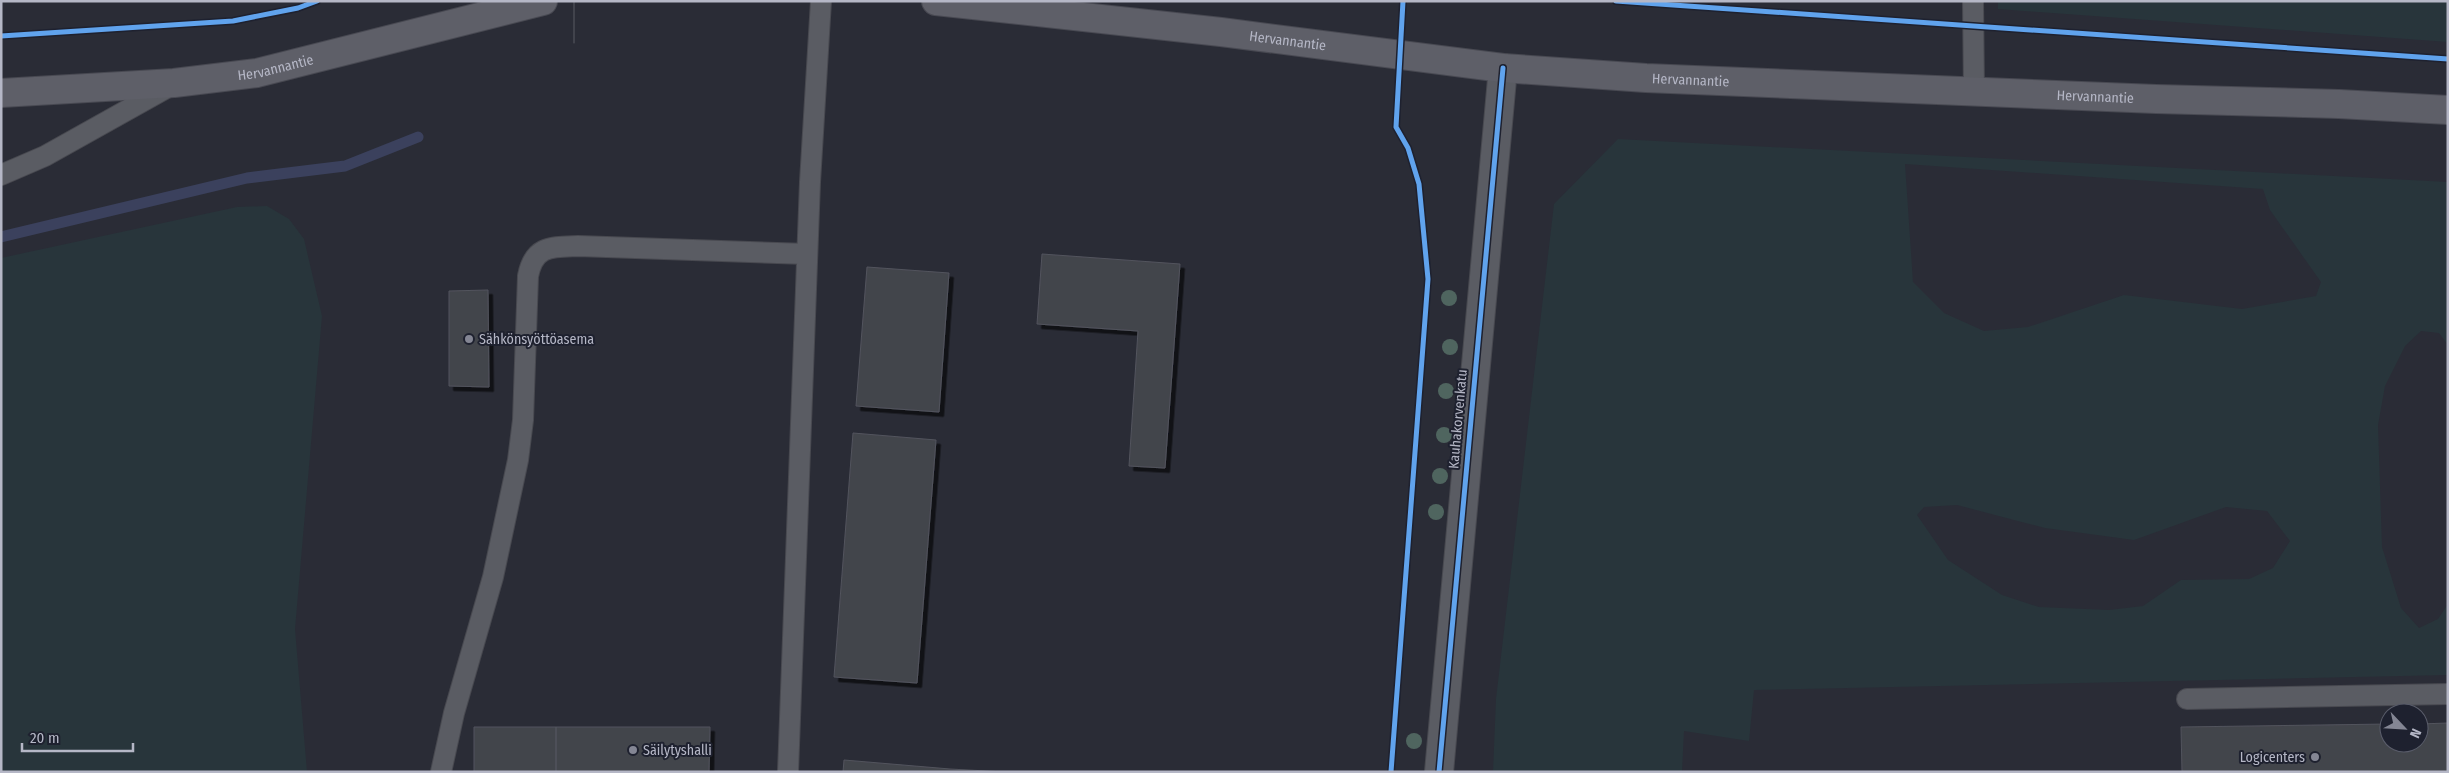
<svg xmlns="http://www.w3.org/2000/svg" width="2449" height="773" viewBox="0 0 2449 773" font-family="'Fira Sans Condensed',sans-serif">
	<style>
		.green { fill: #28353b; fill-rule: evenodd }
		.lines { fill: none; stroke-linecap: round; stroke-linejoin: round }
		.stream { stroke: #3b415d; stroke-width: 11 }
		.building { fill: #43444c; stroke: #52545d; filter: url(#shadow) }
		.service-casing { stroke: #484950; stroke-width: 22 }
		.tertiary-casing { stroke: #484950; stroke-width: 30 }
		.secondary-casing { stroke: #484952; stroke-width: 30 }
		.service { stroke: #5a5c63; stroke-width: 20 }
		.tertiary { stroke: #5a5c63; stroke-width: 28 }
		.secondary { stroke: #5e5f68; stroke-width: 28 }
		.tram { stroke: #585a62; stroke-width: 1 }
		.cycleway-casing { stroke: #1e212f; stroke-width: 8 }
		.cycleway { stroke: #60a3ed; stroke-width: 5 }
		.tree { fill: #4f655f }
		.poi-dot { fill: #848694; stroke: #1e212f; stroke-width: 2 }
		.labels { text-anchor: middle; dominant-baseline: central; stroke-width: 4; stroke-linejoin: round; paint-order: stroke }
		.street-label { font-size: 14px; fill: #b5b7c6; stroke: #1e212f }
		.poi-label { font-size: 14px; fill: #b5b7c6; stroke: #1e212f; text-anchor: start }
	</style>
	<defs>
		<filter id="shadow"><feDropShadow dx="4.5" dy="4.5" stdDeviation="0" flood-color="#0009"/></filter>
	</defs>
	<rect width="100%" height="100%" fill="#2a2c36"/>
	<path class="green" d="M1998 1H2448V42L1998 9Z
		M1618 139 2448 182V345L2439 333 2421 331 2405 346 2385 386 2378 425 2382 547 2401 608 2419 628 2438 619 2448 604V675L1754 690 1749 741 1684 731 1682 772H1493L1496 699 1554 204ZM1905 164 2263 189 2270 210 2321 282 2316 296 2242 309 2124 295 2028 327 1984 331 1944 313 1913 282ZM1957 505 2045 528 2134 540 2226 507 2267 511 2290 541 2273 568 2249 579 2181 580 2143 606 2109 610 2039 607 2002 595 1948 560 1917 515 1924 507Z
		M267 206 289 219 304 239 322 316 295 629 307 772H1V258L237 207Z"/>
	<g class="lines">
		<path class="stream" d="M1 237 247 178 345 166 418 137"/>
	</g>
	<path class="building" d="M1042 254 1180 264 1165 468 1129 466 1138 331 1037 324Z
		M867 267 949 273 939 412 856 406Z
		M488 290 489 387 449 386V291Z
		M853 433 936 440 917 683 834 677Z
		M2448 723V772H2182L2181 727 2389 724V743H2419V724Z
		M474 727H556V772H474Z
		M556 727H710L709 772H556Z
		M844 760 950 769 1005 772H843Z"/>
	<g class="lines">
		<defs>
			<path id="service" d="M1973 1 1974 92
				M1 175 45 156 172 85
				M2187 699 2448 694
				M441 772 454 713 493 577 518 460 523 420 528 276C534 245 552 247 578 246L807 254
				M788 772 810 182 821 1"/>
			<path id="tertiary" d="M1439 772 1503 68"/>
			<g id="secondary">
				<path id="s1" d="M936 1 1221 32 1503 68 1646 78 2156 99 2339 104 2448 110"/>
				<path id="s2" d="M1 93 174 83 257 73 543 1"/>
			</g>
		</defs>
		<use href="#service" class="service-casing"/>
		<use href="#tertiary" class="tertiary-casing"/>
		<use href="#secondary" class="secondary-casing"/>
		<use href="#service" class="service"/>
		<use href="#tertiary" class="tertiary"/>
		<use href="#secondary" class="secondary"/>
		<path class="tram" d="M574 1V43"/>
		<defs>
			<path id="cycleway" d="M1616 1 2448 59
				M1 36 233 21 298 8 317 1
				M1391 772 1428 279 1419 184 1408 148 1396 127 1403 1
				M1439 772 1503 68"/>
		</defs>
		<use href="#cycleway" class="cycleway-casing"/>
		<use href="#cycleway" class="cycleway"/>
	</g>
	<g class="tree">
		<circle cx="1449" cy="298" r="8"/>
		<circle cx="1450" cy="347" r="8"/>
		<circle cx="1446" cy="391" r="8"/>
		<circle cx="1444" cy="435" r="8"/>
		<circle cx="1440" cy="476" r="8"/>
		<circle cx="1436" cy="512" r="8"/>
		<circle cx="1414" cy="741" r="8"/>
	</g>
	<g class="poi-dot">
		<circle cx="469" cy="339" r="5"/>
		<circle cx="633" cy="750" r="5"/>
		<circle cx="2315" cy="757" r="5"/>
	</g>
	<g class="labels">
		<g class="street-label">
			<text stroke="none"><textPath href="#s1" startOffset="354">Hervannantie</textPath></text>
			<text stroke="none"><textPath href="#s2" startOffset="276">Hervannantie</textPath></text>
			<text stroke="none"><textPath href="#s1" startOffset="759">Hervannantie</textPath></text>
			<text stroke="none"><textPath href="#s1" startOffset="1164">Hervannantie</textPath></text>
			<text transform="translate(1458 419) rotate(-85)">Kauhakorvenkatu</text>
		</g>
		<g class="poi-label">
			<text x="479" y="339">Sähkönsyöttöasema</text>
			<text x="643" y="750">Säilytyshalli</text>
			<text x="2305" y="757" text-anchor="end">Logicenters</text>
		</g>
	</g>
	<rect width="2449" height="773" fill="none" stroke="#b5b7c6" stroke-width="5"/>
	<g transform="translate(2404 728) rotate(115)"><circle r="24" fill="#1e212f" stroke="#5a5d6b"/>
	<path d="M0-4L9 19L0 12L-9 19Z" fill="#848694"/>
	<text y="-8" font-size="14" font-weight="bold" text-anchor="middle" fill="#b5b7c6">N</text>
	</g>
	<path d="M22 743v8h111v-8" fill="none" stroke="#b5b7c6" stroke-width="2.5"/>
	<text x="30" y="743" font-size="15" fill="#b5b7c6" stroke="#1e212f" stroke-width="4" paint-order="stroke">20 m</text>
</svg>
